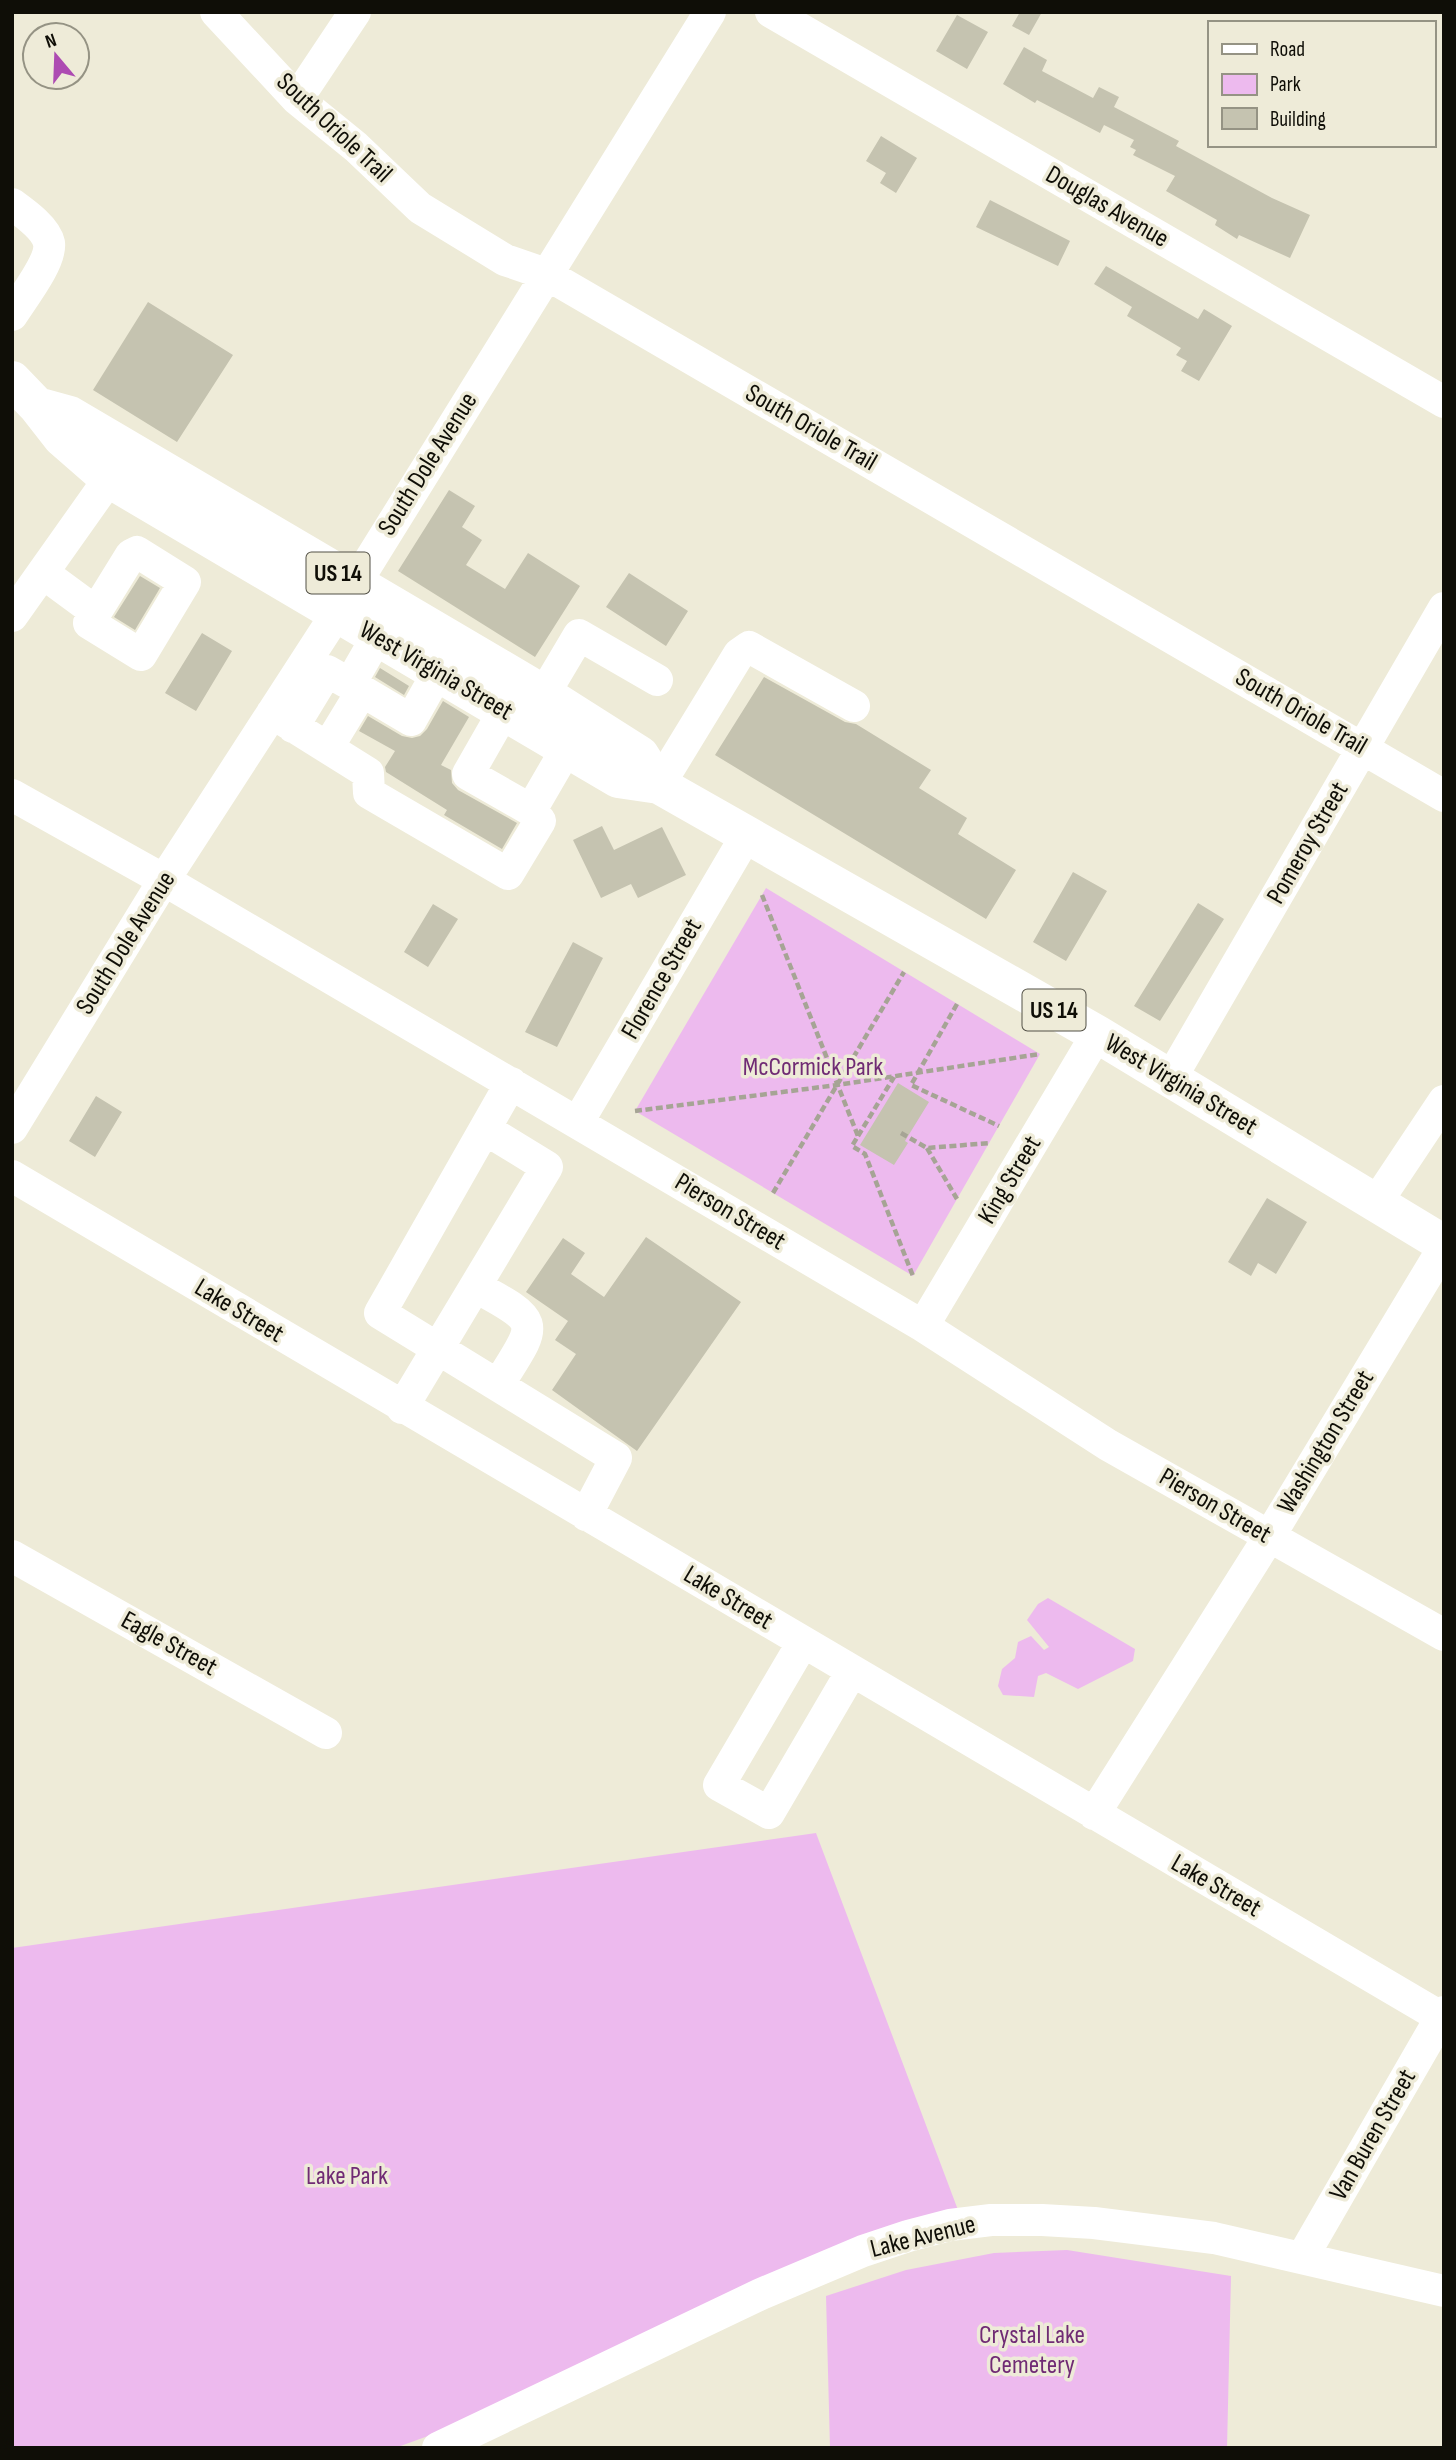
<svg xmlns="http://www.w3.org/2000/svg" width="1456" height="2460" viewBox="0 0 1456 2460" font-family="'Sofia Sans Condensed',sans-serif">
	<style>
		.green { fill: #edbaee }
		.building { fill: #c5c3b0 }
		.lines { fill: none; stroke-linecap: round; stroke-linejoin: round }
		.path { stroke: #a6a495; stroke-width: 4.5; stroke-dasharray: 7 3.5; stroke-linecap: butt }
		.minor { stroke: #fff; stroke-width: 32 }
		.major { stroke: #fff; stroke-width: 38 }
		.labels { text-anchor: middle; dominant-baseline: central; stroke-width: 7; stroke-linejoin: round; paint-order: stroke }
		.shield { fill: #eeebd8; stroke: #525046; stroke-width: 2 }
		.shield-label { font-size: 24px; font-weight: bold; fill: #0f0e07 }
		.street-label { font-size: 26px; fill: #0f0e07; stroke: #eeebd8 }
		.park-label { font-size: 26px; fill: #702b74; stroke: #eeebd8 }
	</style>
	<rect width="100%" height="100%" fill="#eeebd8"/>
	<path class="green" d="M766 888 1040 1054 913 1276 635 1111Z
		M1048 1598 1135 1649 1133 1661 1078 1689 1046 1673 1038 1676 1034 1697 1003 1695 998 1686 1002 1669 1015 1658 1018 1642 1031 1636 1044 1650 1049 1647 1027 1620 1038 1604Z
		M816 1833 958 2210 450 2428 395 2448H12V1948Z
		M1067 2250 1231 2276 1227 2448H830L826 2296 906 2270 994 2253Z"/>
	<path class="building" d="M1020 12H1042L1029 35 1012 26Z
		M957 15 988 32 967 69 936 51Z
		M1024 47 1047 60 1042 71 1093 98 1099 87 1119 97 1114 107 1179 141 1176 146 1272 198 1310 215 1290 258 1239 235 1237 239 1215 225 1217 220 1166 191 1175 176 1133 155 1136 150 1130 147 1134 140 1104 125 1100 133 1037 100 1035 103 1003 84Z
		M881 136 917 158 896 193 880 183 886 173 866 161Z
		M990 200 1070 241 1058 266 976 227Z
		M1106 266 1198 319 1204 309 1232 326 1199 381 1181 371 1187 361 1176 355 1181 348 1127 316 1132 307 1094 284Z
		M148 302 233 355 177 442 93 390Z
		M449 490 475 506 462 527 482 540 466 565 505 589 528 553 580 586 535 657 398 571Z
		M629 573 688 611 666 646 606 607Z
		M140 576 160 588 135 630 114 617Z
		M202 633 232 651 196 711 165 693Z
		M380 668 409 686 404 695 375 677Z
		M764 677 845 722 856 724 931 770 919 788 967 818 958 834 1016 870 986 919 715 755Z
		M443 701 469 717 441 765 451 770 452 783 458 790 517 823 502 849 444 815 447 810 386 772 385 767 395 751 359 731 368 716 402 736 412 738 420 736 427 729Z
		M602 826 614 850 662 827 686 875 638 898 631 884 601 898 573 840Z
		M1073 872 1107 891 1066 961 1033 942Z
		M1198 903 1224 919 1160 1021 1134 1006Z
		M433 904 458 919 428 967 404 952Z
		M573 942 603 958 557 1047 525 1032Z
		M898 1083 929 1102 905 1141 908 1143 894 1165 860 1145Z
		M96 1096 122 1112 95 1157 69 1141Z
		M1267 1198 1307 1222 1276 1274 1258 1263 1251 1276 1228 1262Z
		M646 1237 741 1302 637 1451 552 1390 576 1354 555 1340 568 1321 526 1292 563 1238 585 1253 571 1274 604 1297Z"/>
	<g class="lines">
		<path class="path" d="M762 895 858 1136 852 1146 865 1154 913 1276
			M957 1004 911 1085 999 1126
			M635 1111 837 1085 1040 1054
			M901 1133 927 1148 990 1143
			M858 1136 894 1077
			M927 1148 957 1199
			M773 1193 904 972"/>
		<path class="minor" d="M216 12 297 99 356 147 420 208 505 260 546 274 1444 796
			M771 12 1444 402
			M297 99 355 12
			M12 204C23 212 46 228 49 243 52 261 22 299 12 315
			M137 552 185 582 141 655 89 623 131 555Z
			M43 573 96 612
			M12 616 109 479
			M544 694 579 635 657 680
			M272 713 368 773 369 793 508 874 540 821 531 810 468 774 504 711
			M293 727 327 671 350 684 377 637
			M328 747 362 691 411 720 438 672
			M659 785 739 654 749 647 854 706
			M12 795 164 880 923 1326 1108 1445 1444 1635
			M531 810 567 748
			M1171 1078 1444 608
			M511 1083 380 1313 616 1458 586 1515
			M578 1122 746 836
			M12 1128 164 880 337 613 710 12
			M12 1176 1444 2019
			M1376 1203 1444 1101
			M476 1287C544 1323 537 1323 498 1385
			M923 1326 1097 1034
			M402 1408 547 1167 485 1129
			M12 1556 326 1733
			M803 1642 719 1785 769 1813 852 1671
			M1094 1814 1269 1537 1444 1247
			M1302 2258 1444 2012
			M438 2448 761 2294 863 2251 908 2236 950 2225 991 2220H1042L1094 2223 1214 2238 1444 2291"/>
		<path class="major" d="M12 380 37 406 62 438 109 479 618 779 659 785 1097 1034 1444 1244
			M41 407 70 415 544 694 640 755 659 785"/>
	</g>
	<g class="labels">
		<g class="shield">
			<rect x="306.5" y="552.5" width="63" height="41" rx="5"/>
			<rect x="1022.5" y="989.5" width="63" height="41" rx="5"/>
		</g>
		<g class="shield-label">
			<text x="338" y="573">US 14</text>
			<text x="1054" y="1010">US 14</text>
		</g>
		<g class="street-label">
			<text transform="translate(334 128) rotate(43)">South Oriole Trail</text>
			<text transform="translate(1107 207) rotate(30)">Douglas Avenue</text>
			<text transform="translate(811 428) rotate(30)">South Oriole Trail</text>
			<text transform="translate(428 464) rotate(-58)">South Dole Avenue</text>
			<text transform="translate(436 671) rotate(30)">West Virginia Street</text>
			<text transform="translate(1301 712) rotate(30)">South Oriole Trail</text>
			<text transform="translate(1308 843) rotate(-60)">Pomeroy Street</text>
			<text transform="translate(126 943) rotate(-58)">South Dole Avenue</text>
			<text transform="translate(662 979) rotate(-60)">Florence Street</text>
			<text transform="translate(1181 1085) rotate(31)">West Virginia Street</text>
			<text transform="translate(1010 1180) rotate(-59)">King Street</text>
			<text transform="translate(730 1212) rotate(31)">Pierson Street</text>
			<text transform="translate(239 1311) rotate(31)">Lake Street</text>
			<text transform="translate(1326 1442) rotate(-59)">Washington Street</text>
			<text transform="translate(1215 1506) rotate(30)">Pierson Street</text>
			<text transform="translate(728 1598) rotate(31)">Lake Street</text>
			<text transform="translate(169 1644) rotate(29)">Eagle Street</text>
			<text transform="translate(1216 1886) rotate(30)">Lake Street</text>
			<text transform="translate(1373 2135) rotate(-60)">Van Buren Street</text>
			<text transform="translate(923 2237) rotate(-14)">Lake Avenue</text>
		</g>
		<g class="park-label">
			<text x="813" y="1067">McCormick Park</text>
			<text x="347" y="2176">Lake Park</text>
			<text x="1032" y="2335">Crystal Lake<tspan x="1032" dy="30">Cemetery</tspan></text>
		</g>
	</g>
	<rect width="1456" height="2460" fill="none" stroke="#0f0e07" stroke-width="28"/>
	<rect x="1208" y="21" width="228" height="126" fill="#eeebd8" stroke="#959384" stroke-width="2"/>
	<rect x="1222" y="44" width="35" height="10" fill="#ffffff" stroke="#959384" stroke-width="2"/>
	<text x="1270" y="56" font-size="21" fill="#0f0e07">Road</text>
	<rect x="1222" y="74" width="35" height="21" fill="#edbaee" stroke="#959384" stroke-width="2"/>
	<text x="1270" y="91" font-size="21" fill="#0f0e07">Park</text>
	<rect x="1222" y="108" width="35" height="21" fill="#c5c3b0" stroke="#959384" stroke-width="2"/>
	<text x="1270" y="126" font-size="21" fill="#0f0e07">Building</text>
	<g transform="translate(56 56) rotate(341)"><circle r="33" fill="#eeebd8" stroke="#959384" stroke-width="2"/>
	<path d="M0-5L12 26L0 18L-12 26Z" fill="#ad4bb2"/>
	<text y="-10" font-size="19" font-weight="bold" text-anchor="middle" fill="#0f0e07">N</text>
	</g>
</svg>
